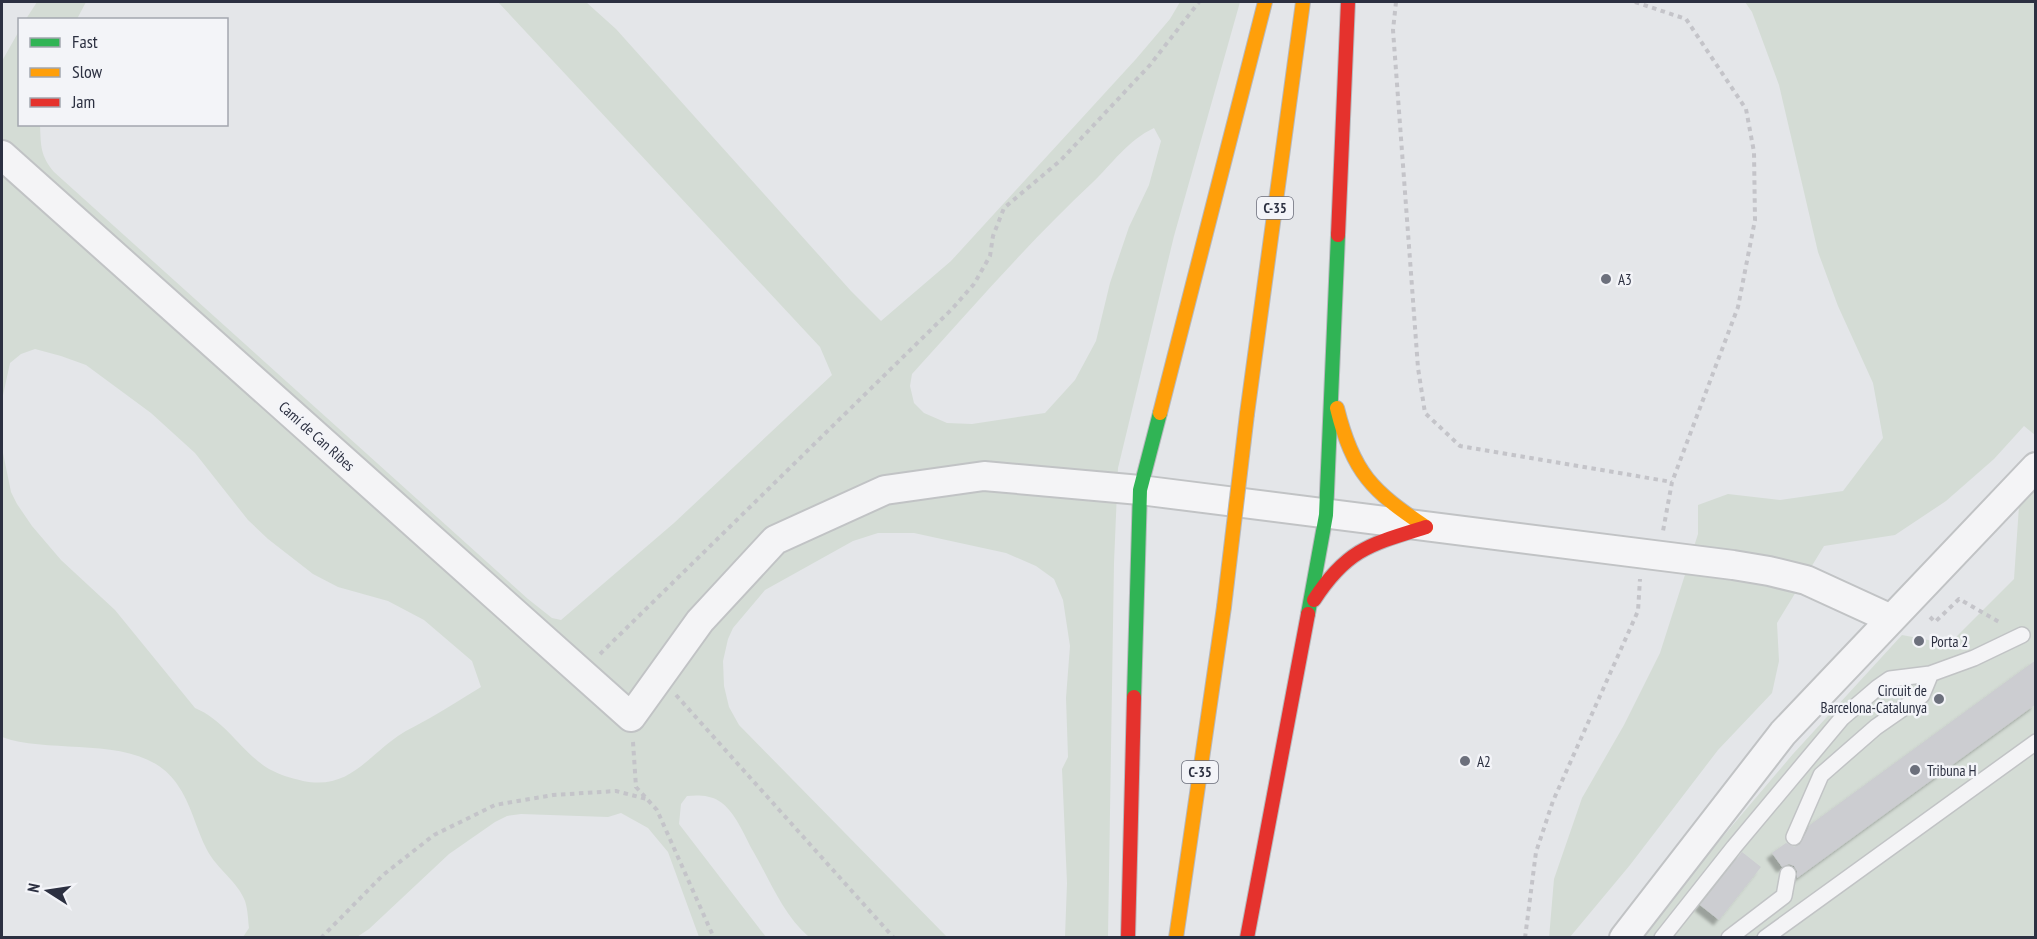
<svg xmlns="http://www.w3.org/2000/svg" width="2037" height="939" viewBox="0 0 2037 939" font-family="'PT Sans Narrow',sans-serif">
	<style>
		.green { fill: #d4dcd5; fill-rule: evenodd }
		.building { fill: #cccdd1; filter: url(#shadow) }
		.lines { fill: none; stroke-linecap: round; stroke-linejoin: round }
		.lane-casing { stroke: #c1c3c5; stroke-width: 18 }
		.street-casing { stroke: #c1c3c5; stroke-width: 32 }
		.fast-casing { stroke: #b7b9bd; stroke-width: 16 }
		.slow-casing { stroke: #b7b9bd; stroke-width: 16 }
		.jam-casing { stroke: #b7b9bd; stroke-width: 16 }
		.path { stroke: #c4c4c9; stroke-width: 4; stroke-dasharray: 4.5 4.5; stroke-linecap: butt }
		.lane { stroke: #f4f4f6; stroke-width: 15 }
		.street { stroke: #f4f4f6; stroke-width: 28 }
		.fast { stroke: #30b455; stroke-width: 14 }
		.slow { stroke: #ff9f0a; stroke-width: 14 }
		.jam { stroke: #e5322d; stroke-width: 14 }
		.slow-bridge-casing { stroke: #b7b9bd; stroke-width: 16; stroke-linecap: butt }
		.slow-bridge { stroke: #ff9f0a; stroke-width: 14 }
		.poi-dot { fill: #6c707c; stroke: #f3f4f8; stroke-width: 2 }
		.labels { text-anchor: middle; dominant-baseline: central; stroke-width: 5; stroke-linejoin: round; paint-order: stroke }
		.shield { fill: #f3f4f8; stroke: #686b78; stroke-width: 1.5 }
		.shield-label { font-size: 14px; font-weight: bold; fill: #2c3041 }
		.poi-label { font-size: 15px; fill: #2c3041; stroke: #f3f4f8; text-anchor: start }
		.street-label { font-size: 15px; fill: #2c3041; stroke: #f3f4f8 }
	</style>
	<defs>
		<filter id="shadow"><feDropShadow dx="-5.5" dy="5.5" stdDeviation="1.5" flood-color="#0004"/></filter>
	</defs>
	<rect width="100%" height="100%" fill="#e4e6e9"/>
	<path class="green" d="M37 2H86L77 19H26Z
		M498 2H586L616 29 851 291 881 321 951 261 1136 59 1170 19 1180 2H1240L1174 236 1118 468 1114 563 1108 937H1065L1067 883 1062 769 1068 757 1066 698 1070 646 1063 600 1054 579 1036 566 1006 553 914 533H878L853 541 765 590 733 628 728 639 723 661 724 686 729 707 739 725 947 937H809C783 915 770 880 753 851 744 835 735 811 719 801 710 795 697 795 687 796L681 804 679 824 766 937H699L668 852 648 828 621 813 608 817 521 814 507 816 495 822 449 854 369 929 357 937H243L249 928C248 920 248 910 245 901 238 882 217 869 207 850 196 829 191 803 177 784 142 732 53 756 2 737V448L11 492 17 504 32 526 61 560 115 610 195 708C226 721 241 752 269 769 280 775 291 778 303 781 348 790 365 759 398 736 408 729 420 724 430 718 448 708 464 697 481 687L472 661 424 620 388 601 338 587 313 574 268 539 248 520 195 453 151 413 86 365 61 356 35 349 21 354 10 363 2 400V61L19 31 20 124 40 125C41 146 40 155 54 172L528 599 552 618 561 620 674 523 832 375 820 347ZM1154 128 1161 141 1149 185 1129 227 1110 283 1096 341 1075 380 1045 413 972 424 947 423 924 413 914 403 910 386 912 374C971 309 1028 243 1092 183 1112 164 1128 140 1154 128Z
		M1745 2H2035V435L2024 426 1994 459 1946 501 1895 535 1824 546 1777 623 1779 661 1772 693 1718 750 1630 865 1570 937 1549 938 1554 879 1582 798 1624 725 1660 653 1698 534V505L1728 494 1780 500 1843 491 1883 438 1873 383 1838 306 1818 252 1779 85 1752 12Z
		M2035 489V937L1642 938 1698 866 1793 754 1902 635 1949 644 2014 579 2019 506Z"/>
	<path class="building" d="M2036 660V704L1797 878V871L1794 866 1789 864 1782 867 1772 853 1786 843 1795 847 1800 844 1810 825Z
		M1742 852 1761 867 1719 920 1700 905Z"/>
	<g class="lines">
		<defs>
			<path id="lane" d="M1794 837 1821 775 1876 727 1922 695 1929 678
				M1662 938 1734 847 1842 718 1877 688 1890 679 1930 674 1974 658 2022 635
				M1729 938 1784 896 1788 874
				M1765 938 2036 742"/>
			<path id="street" d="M2 155 631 717 700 621 775 540 885 490 984 476 1140 490 1733 565 1769 571 1806 580 1891 619
				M1624 938 1783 733 2036 467"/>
			<path id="fast" d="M1308 614 1326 515 1338 235
				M1134 697 1140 490 1160 413"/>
			<path id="slow" d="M1337 408C1353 473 1372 491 1426 527
				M1160 413 1265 2
				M1247 414 1303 2
				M1176 938 1224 607"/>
			<path id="jam" d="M1338 235 1348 2
				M1314 600C1347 549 1371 544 1426 527
				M1128 938 1134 697
				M1247 938 1308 614"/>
		</defs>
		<use href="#lane" class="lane-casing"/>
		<use href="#street" class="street-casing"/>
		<use href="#fast" class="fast-casing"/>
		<use href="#slow" class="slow-casing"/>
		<use href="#jam" class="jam-casing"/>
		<path class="path" d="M1396 2 1393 30 1418 368 1425 413 1460 446 1672 482
			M1635 2 1686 19 1746 109 1754 152 1755 220 1738 307 1672 482 1663 531
			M1930 617 1935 622 1959 599 2001 623
			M600 654 952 309 974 284 990 256 993 236 1004 208 1061 160 1150 65 1199 2
			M676 695 894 938
			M633 742 636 787 657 810 714 938
			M321 938 383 875 434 835 495 805 553 795 616 791 647 799
			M1525 938 1536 852 1553 801 1638 611 1640 579"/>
		<use href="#lane" class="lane"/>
		<use href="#street" class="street"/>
		<use href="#fast" class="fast"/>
		<use href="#slow" class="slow"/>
		<use href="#jam" class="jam"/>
		<defs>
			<path id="slow-bridge" d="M1224 607 1247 414"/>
		</defs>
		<use href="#slow-bridge" class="slow-bridge-casing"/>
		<use href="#slow-bridge" class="slow-bridge"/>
	</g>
	<g class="poi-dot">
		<circle cx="1606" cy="279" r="6"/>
		<circle cx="1919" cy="641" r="6"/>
		<circle cx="1939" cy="699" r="6"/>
		<circle cx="1465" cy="761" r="6"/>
		<circle cx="1915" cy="770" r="6"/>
	</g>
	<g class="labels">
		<g class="shield">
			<rect x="1257" y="197" width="36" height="22" rx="4.5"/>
			<rect x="1182" y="761" width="36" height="22" rx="4.5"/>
		</g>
		<g class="shield-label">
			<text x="1275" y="208">C-35</text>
			<text x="1200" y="772">C-35</text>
		</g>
		<g class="poi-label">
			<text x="1618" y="279">A3</text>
			<text x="1931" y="641">Porta 2</text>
			<text x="1927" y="690" text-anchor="end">Circuit de<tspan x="1927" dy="17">Barcelona-Catalunya</tspan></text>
			<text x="1477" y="761">A2</text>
			<text x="1927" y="770">Tribuna H</text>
		</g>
		<g class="street-label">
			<text transform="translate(317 436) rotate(42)">Camí de Can Ribes</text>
		</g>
	</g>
	<rect width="2037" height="939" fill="none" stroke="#2c3041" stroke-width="6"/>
	<rect x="18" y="18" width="210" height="108" fill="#f3f4f8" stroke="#a3a6af" stroke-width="1.5"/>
	<rect x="30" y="38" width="30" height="9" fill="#30b455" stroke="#a3a6af" stroke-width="1.5"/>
	<text x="72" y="48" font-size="18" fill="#2c3041">Fast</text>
	<rect x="30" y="68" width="30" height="9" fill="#ff9f0a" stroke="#a3a6af" stroke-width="1.5"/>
	<text x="72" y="78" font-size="18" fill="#2c3041">Slow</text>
	<rect x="30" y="98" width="30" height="9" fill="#e5322d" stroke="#a3a6af" stroke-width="1.5"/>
	<text x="72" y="108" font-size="18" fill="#2c3041">Jam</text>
	<g transform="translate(48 891) rotate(282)" stroke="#f3f4f8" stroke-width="4.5" paint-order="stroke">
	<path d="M0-4.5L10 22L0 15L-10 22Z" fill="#2c3041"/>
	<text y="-9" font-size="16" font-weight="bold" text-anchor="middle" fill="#2c3041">N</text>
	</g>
</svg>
